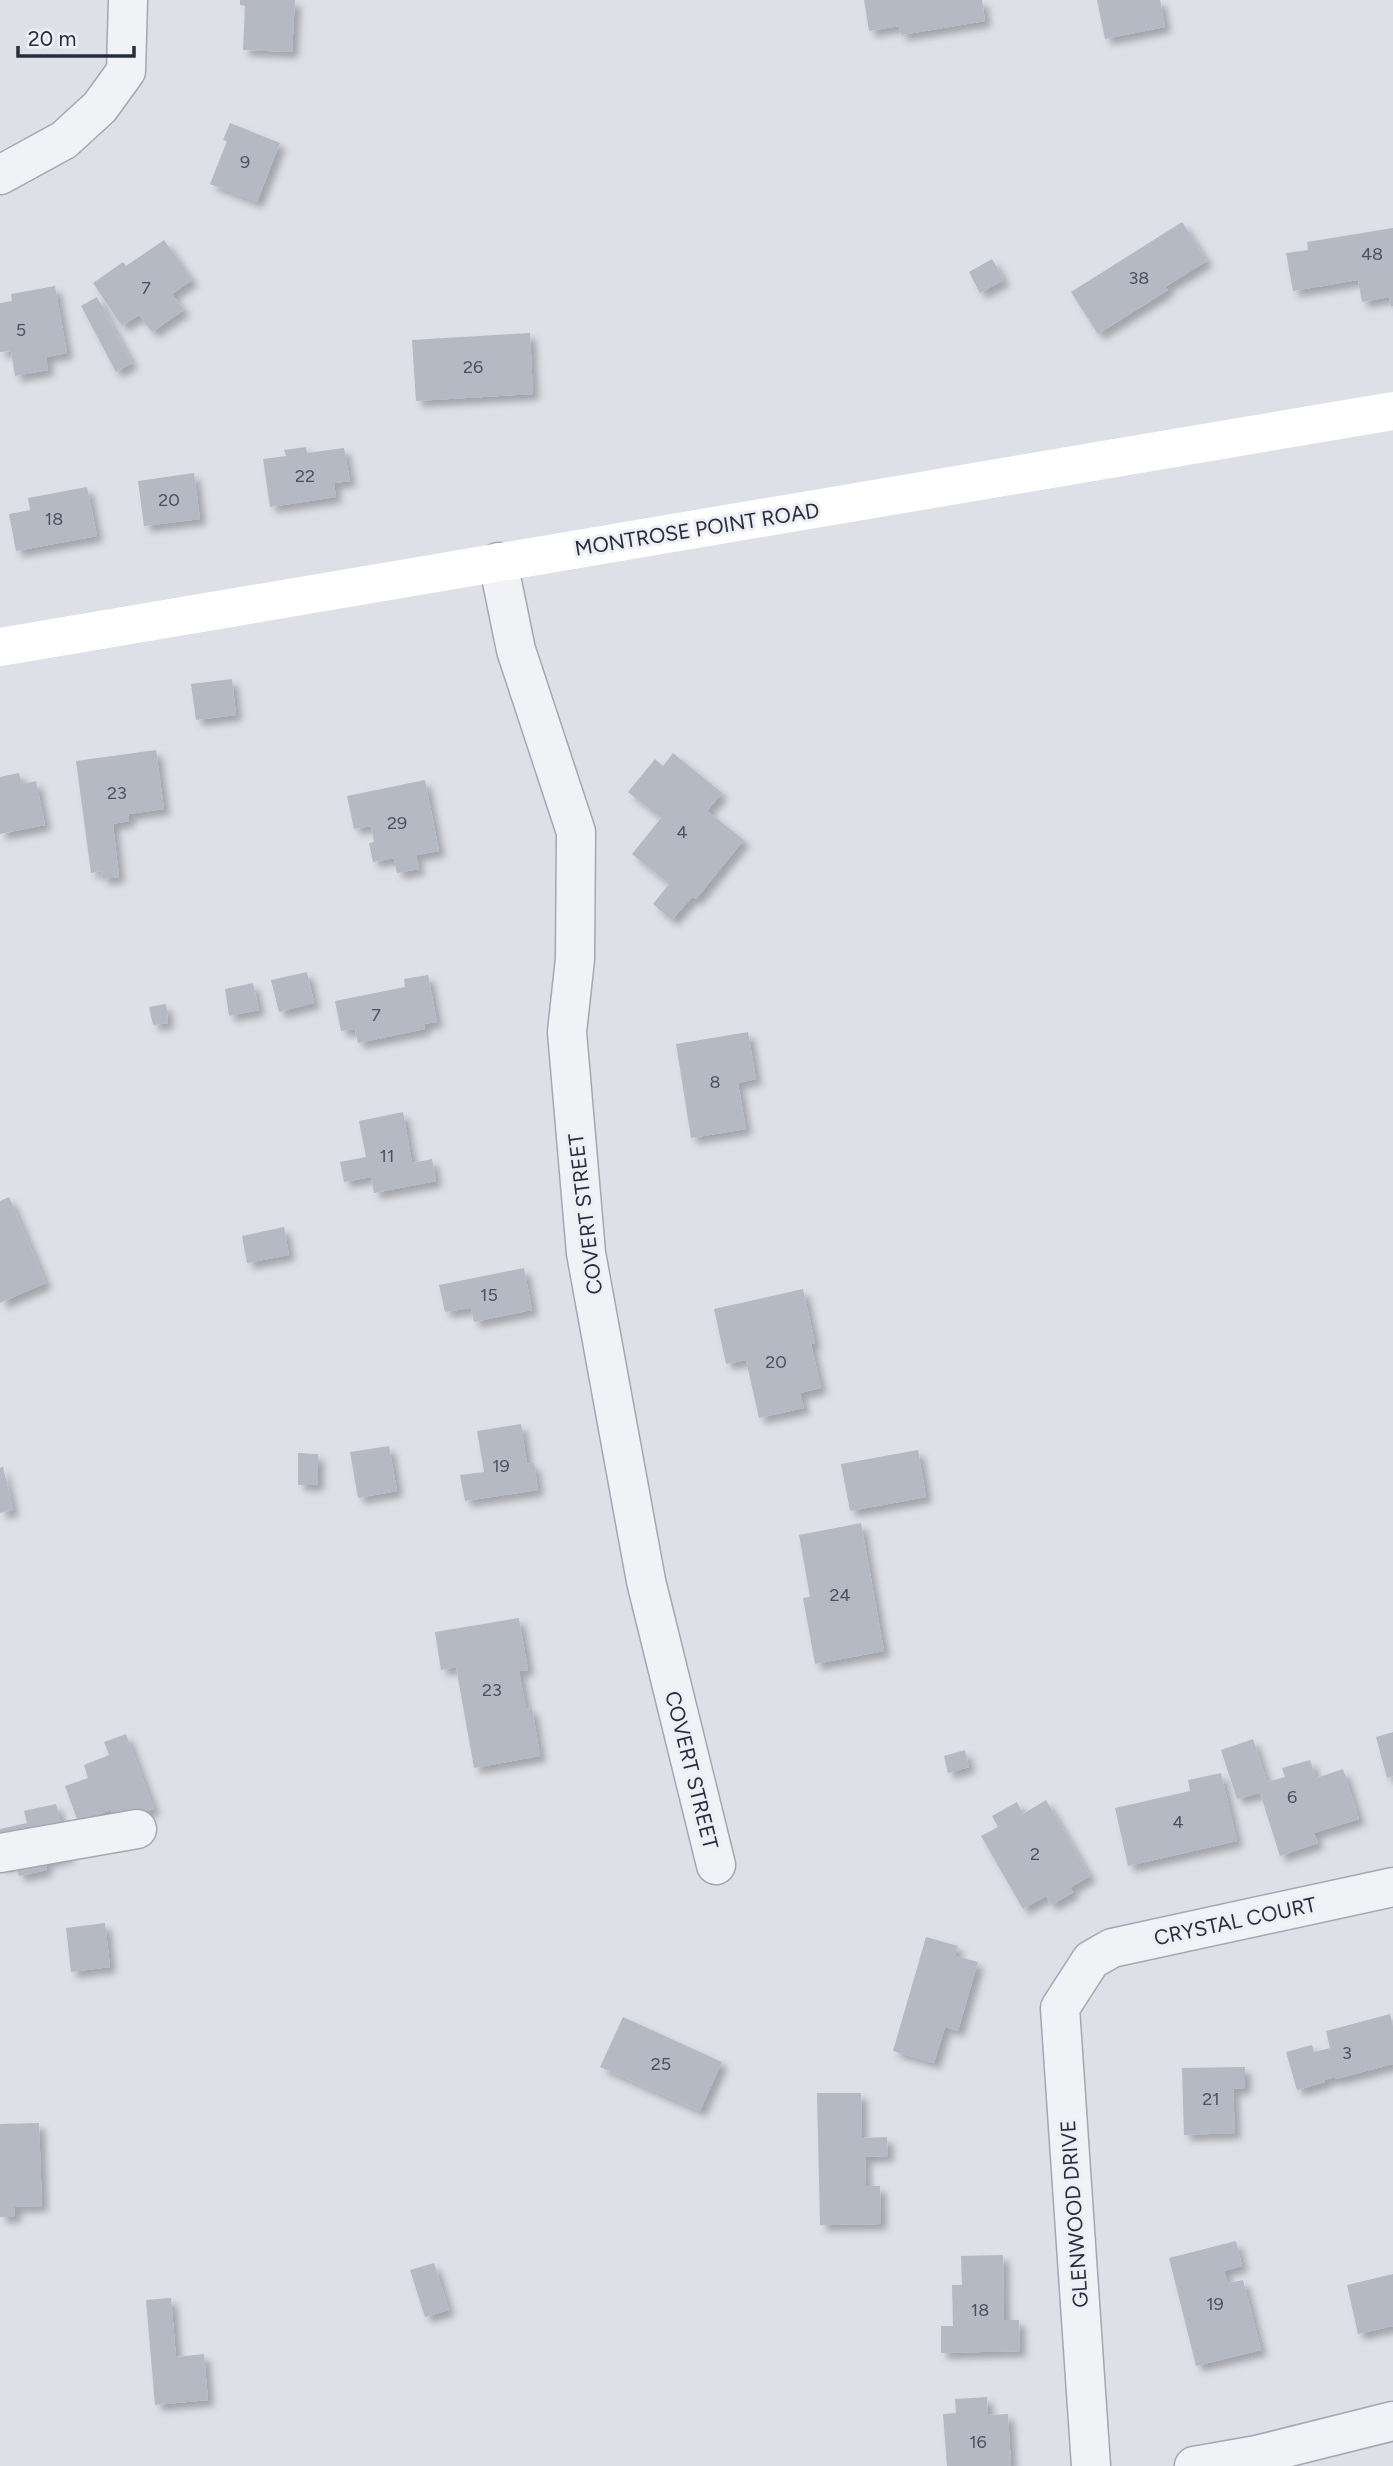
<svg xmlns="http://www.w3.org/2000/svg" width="1393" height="2466" viewBox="0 0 1393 2466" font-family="Figtree,sans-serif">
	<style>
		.building { fill: #b5b9c4; filter: url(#shadow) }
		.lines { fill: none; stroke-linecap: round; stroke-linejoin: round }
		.street-casing { stroke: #a3a7b1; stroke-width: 41 }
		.street { stroke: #f0f2f6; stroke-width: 38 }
		.secondary { stroke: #fff; stroke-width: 38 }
		.labels { text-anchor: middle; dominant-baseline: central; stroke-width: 6; stroke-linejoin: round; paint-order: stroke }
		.number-label { font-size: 18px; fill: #4a5060 }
		.street-label { font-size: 21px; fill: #272d3e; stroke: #edeff5 }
	</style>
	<defs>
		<filter id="shadow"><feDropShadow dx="6" dy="6" stdDeviation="3.5" flood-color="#0004"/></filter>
	</defs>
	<rect width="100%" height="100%" fill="#dee0e7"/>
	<path class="building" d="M240 0H295L292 52 243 50 245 6 240 5Z
		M864 0H982L985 21 901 35 899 26 869 31Z
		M1097 0H1160L1165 27 1105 39Z
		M230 123 280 143 257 202 210 184 227 141 223 140Z
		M1182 222 1207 261 1165 287 1168 290 1098 334 1071 292Z
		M1393 228V306L1391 307 1389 297 1362 302 1358 280 1293 291 1286 253 1308 250 1307 242Z
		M164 240 192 280 172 294 184 310 152 332 139 315 122 326 93 283 123 262 126 266Z
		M992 259 1004 280 980 293 969 272Z
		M55 286 67 353 46 357 48 370 15 376 11 351 0 352V303L12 301 11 294Z
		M97 297 132 363 116 372 81 306Z
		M530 333 533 394 416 401 412 340Z
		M306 447 307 453 344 448 350 481 334 483 336 497 270 507 263 459 286 456 284 450Z
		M194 473 200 519 144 526 138 481Z
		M87 487 97 536 16 551 9 514 30 510 28 498Z
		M232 679 236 715 196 720 191 684Z
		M156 750 164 809 129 814V821L113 824 119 877 102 879 101 871 91 873 76 761Z
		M673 753 722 793 707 811 744 840 696 899 692 897 672 920 653 904 669 884 632 854 661 818 628 792 655 759 663 766Z
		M19 773 22 784 36 781 45 825 0 834V777Z
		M425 780 439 851 416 855 419 869 397 873 394 858 373 862 369 843 374 842 371 826 354 829 347 796Z
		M307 972 314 1003 279 1012 271 980Z
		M428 975 437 1022 424 1024 425 1029 358 1043 355 1029 341 1031 335 1001 405 987 404 979Z
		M253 983 259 1010 229 1016 225 989Z
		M166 1004 168 1023 153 1025 149 1007Z
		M748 1032 756 1079 738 1083 746 1129 691 1138 676 1044Z
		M403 1112 412 1163 432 1159 436 1181 374 1193 371 1177 344 1182 340 1162 366 1157 359 1121Z
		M9 1197 46 1283 0 1303V1201Z
		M284 1227 289 1255 247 1263 242 1236Z
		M524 1268 532 1310 474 1322 471 1308 445 1312 439 1285Z
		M803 1289 815 1343 811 1344 821 1388 800 1393 804 1408 759 1418 746 1360 726 1364 714 1309Z
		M521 1424 527 1464 534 1463 538 1490 465 1501 460 1475 484 1472 477 1431Z
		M389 1446 397 1491 358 1498 350 1452Z
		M918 1450 926 1497 850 1511 841 1464Z
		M298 1453 318 1454V1485H298Z
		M3 1467 13 1510 0 1513V1468Z
		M861 1523 884 1651 815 1664 803 1598 810 1597 799 1535Z
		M519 1618 528 1670 519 1671 526 1709 532 1708 540 1756 474 1768 456 1667 441 1670 435 1632Z
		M1393 1732V1776L1387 1778 1376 1737Z
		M126 1734 154 1809 116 1823 111 1810 78 1822 65 1786 88 1778 84 1765 109 1755 104 1742Z
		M1253 1739 1267 1782 1285 1777 1282 1768 1310 1760 1316 1778 1343 1769 1359 1819 1314 1833 1318 1843 1280 1856 1260 1793 1237 1799 1221 1750Z
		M965 1750 969 1767 948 1773 944 1756Z
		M1221 1773 1237 1841 1128 1866 1115 1808 1190 1791 1188 1780Z
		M1046 1800 1090 1876 1070 1888 1074 1892 1051 1905 1046 1896 1023 1909 981 1836 998 1827 992 1816 1017 1802 1023 1814Z
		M56 1804 69 1856 45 1862 47 1870 19 1876 15 1863 0 1867V1829L27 1823 24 1811Z
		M105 1923 110 1967 71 1972 66 1928Z
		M926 1937 958 1946 955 1956 978 1962 958 2031 945 2027 934 2063 893 2051Z
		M1390 2014 1393 2027V2064L1336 2079 1335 2077 1324 2080 1325 2082 1297 2090 1286 2052 1312 2045 1314 2052 1330 2048 1326 2031Z
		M623 2017 722 2062 700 2111 600 2067Z
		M1245 2067V2088L1233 2089 1235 2133 1184 2135 1182 2068Z
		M817 2093H861L862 2138 887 2137 888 2156 865 2157 866 2186H880L881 2224 820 2225Z
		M39 2123 42 2206 15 2207V2217H0V2124Z
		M1236 2241 1242 2266 1224 2271 1228 2283 1243 2280 1261 2350 1196 2366 1169 2258Z
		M1003 2255 1004 2320H1019L1020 2351 941 2353V2326H953L952 2285H962L961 2256Z
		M434 2263 449 2310 425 2317 410 2270Z
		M1393 2274V2326L1358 2334 1347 2285Z
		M171 2298 176 2357 204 2354 208 2400 155 2405 146 2300Z
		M987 2397 988 2415 1008 2414 1011 2466H947L943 2414 956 2413 955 2399Z"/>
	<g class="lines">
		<defs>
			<path id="street" d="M0 175 64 140 100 107 126 71 128 0
				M498 562 516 650 576 832 575 959 567 1032 586 1253 646 1581 716 1865
				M0 1853 137 1829
				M1091 2466 1060 2008 1091 1960 1112 1948 1393 1887
				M1194 2466 1257 2455 1393 2421"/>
		</defs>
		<use href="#street" class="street-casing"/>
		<use href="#street" class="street"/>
		<path class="secondary" d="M0 647 1393 411"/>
	</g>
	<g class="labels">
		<g class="number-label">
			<text x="245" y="162">9</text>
			<text x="1372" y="254">48</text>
			<text x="1139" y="278">38</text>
			<text x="146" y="288">7</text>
			<text x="21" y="330">5</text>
			<text x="473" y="367">26</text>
			<text x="305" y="476">22</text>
			<text x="169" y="500">20</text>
			<text x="54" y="519">18</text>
			<text x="117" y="793">23</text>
			<text x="397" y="823">29</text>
			<text x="682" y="832">4</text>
			<text x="376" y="1015">7</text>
			<text x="715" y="1082">8</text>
			<text x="387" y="1156">11</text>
			<text x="489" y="1295">15</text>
			<text x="776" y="1362">20</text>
			<text x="501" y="1466">19</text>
			<text x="840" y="1595">24</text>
			<text x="492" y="1690">23</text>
			<text x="1292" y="1797">6</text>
			<text x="1178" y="1822">4</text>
			<text x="1035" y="1854">2</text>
			<text x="1347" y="2053">3</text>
			<text x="661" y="2064">25</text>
			<text x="1211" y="2099">21</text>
			<text x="1215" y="2304">19</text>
			<text x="980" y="2310">18</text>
			<text x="978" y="2442">16</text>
		</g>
		<g class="street-label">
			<text transform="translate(697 529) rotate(-9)">MONTROSE POINT ROAD</text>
			<text transform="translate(585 1214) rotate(-97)">COVERT STREET</text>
			<text transform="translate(692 1770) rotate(76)">COVERT STREET</text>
			<text transform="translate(1235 1921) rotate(-12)">CRYSTAL COURT</text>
			<text transform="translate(1074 2214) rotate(-94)">GLENWOOD DRIVE</text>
		</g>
	</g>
	<path d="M18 46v10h116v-10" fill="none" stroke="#272d3e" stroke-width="3.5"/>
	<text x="28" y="46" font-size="21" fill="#272d3e" stroke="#edeff5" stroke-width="5" paint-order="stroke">20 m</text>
</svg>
